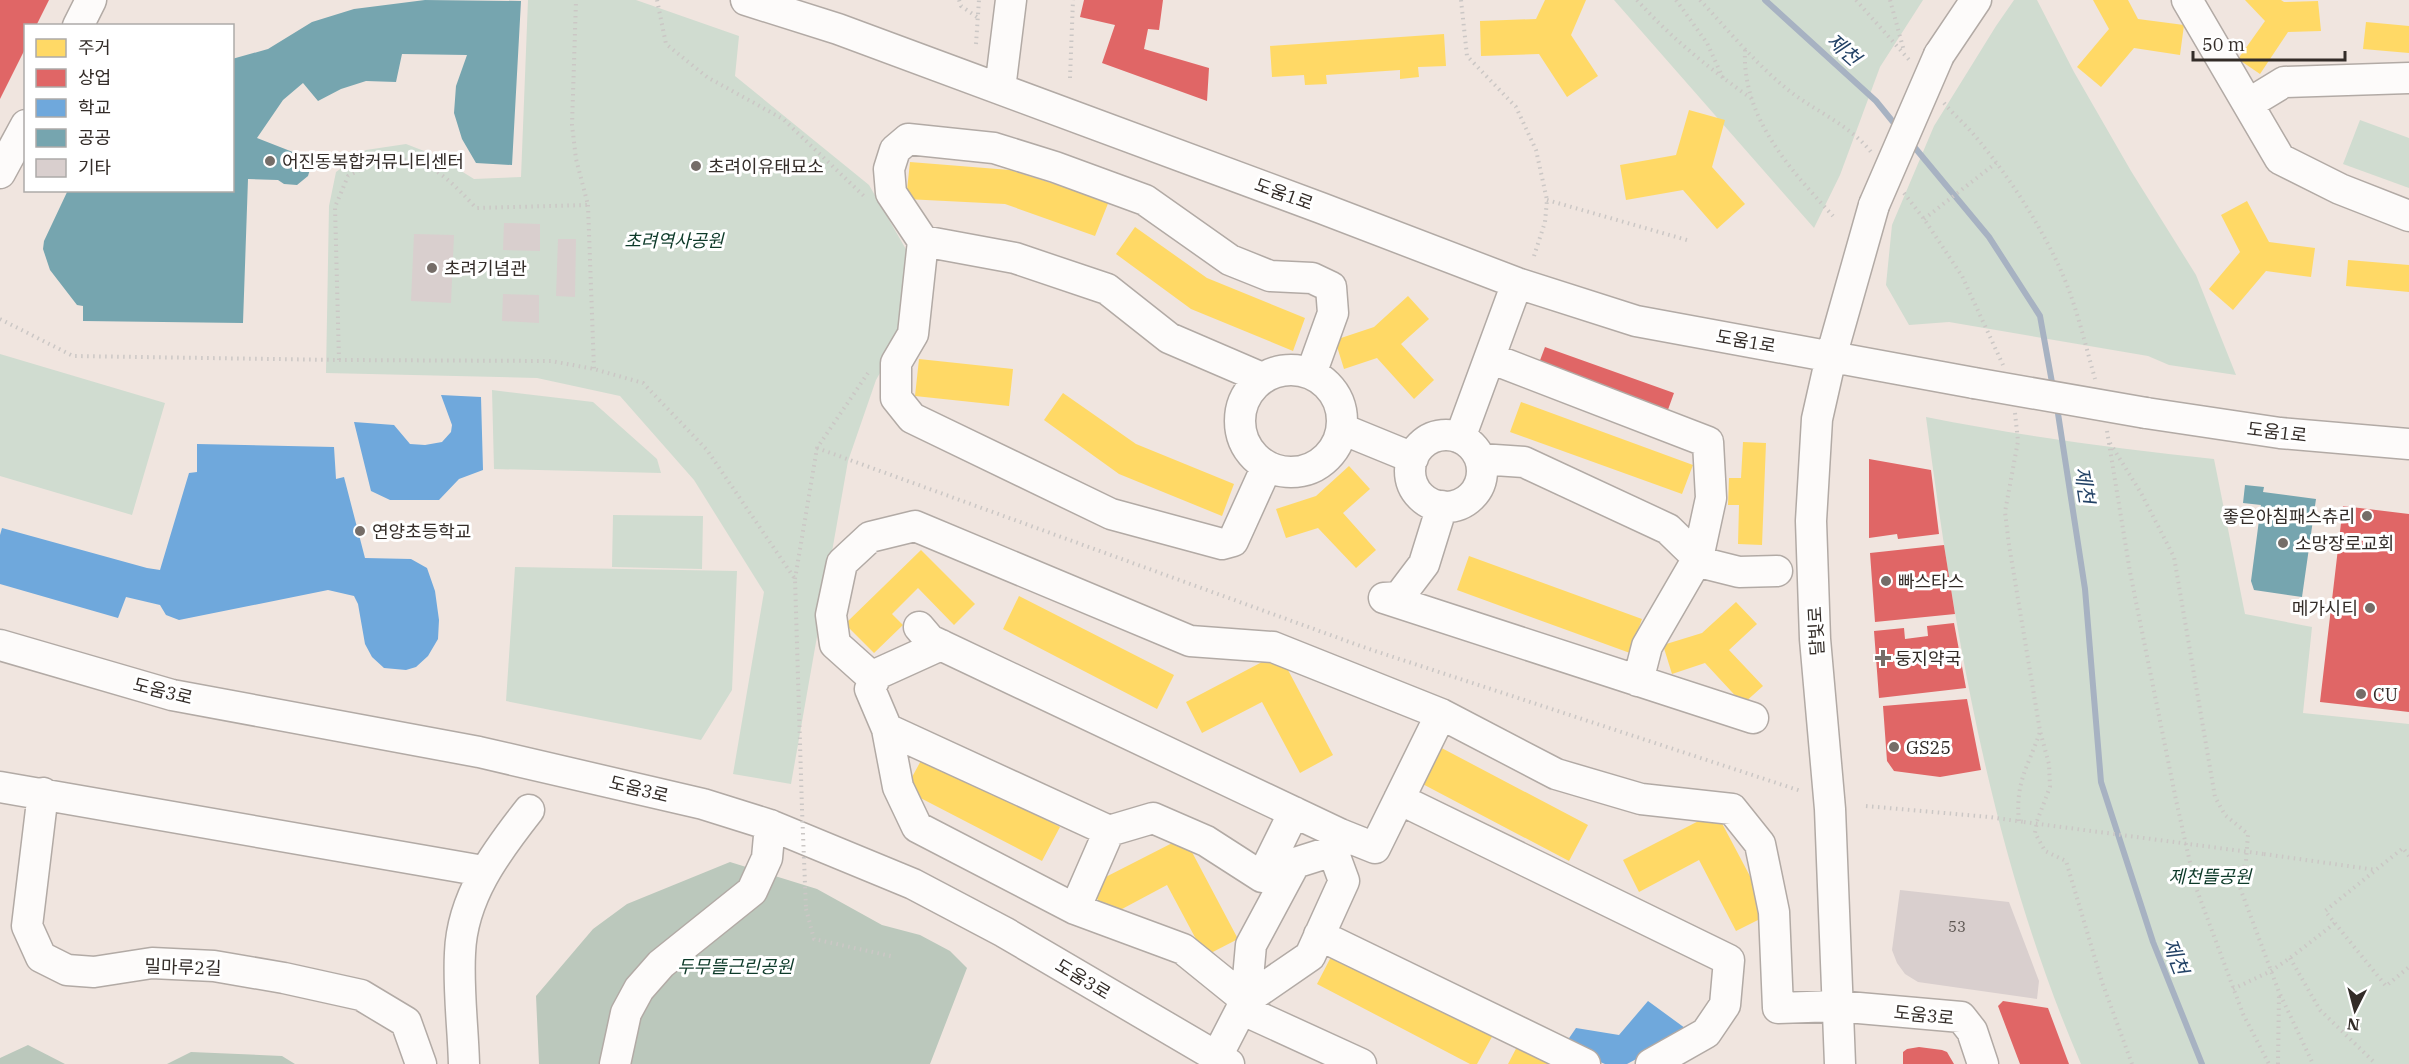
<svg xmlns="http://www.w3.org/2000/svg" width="2409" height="1064" viewBox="0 0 2409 1064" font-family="'IBM Plex Serif','Noto Sans KR',serif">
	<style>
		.green { fill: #d0dcd0 }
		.forest { fill: #bbc8bc }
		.homes { fill: #ffd966 }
		.shops { fill: #e06666 }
		.schools { fill: #6fa8dc }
		.public { fill: #76a5af }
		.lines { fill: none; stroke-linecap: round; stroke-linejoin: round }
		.stream { stroke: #a7b2c2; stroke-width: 6 }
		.building { fill: #d9cfce }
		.minor-casing { stroke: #b2aaa5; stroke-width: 33 }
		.path { stroke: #cbc7c5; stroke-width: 4; stroke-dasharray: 1.5 4.5; stroke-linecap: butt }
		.minor { stroke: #fdfbfa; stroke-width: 30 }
		.minor-bridge-casing { stroke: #b2aaa5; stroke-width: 33; stroke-linecap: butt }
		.path-bridge { stroke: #cbc7c5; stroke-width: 4; stroke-dasharray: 1.5 4.5; stroke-linecap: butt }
		.minor-bridge { stroke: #fdfbfa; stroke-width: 30 }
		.poi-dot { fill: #756d68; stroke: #fff; stroke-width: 2 }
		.labels { text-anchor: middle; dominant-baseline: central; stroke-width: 6; stroke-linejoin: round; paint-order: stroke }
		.number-label { font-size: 15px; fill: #5d5652 }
		.poi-label { font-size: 18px; fill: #332c28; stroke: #fff; text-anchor: start }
		.street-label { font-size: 18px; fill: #332c28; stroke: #fff }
		.park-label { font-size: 18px; font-style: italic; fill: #0d3a29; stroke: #fff }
		.water-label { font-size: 20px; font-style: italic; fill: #234266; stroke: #fff }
	</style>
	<rect width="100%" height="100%" fill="#f0e5df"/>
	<path class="green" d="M528 0H636L739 36 735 76 869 185 911 258 907 325 876 380 848 461 791 784 733 774 764 592 694 480 620 396 537 378 326 373 329 206 336 172 366 150 406 144 437 156 474 179 521 177Z
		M1614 0H1923L1880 67 1840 175 1814 228Z
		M2014 0H2037L2074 72 2131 171 2196 275 2236 375 2169 365 2148 356 1949 322 1909 325 1886 285 1892 225 1934 126 1996 26Z
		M2360 120 2409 138V188L2343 164Z
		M0 354 165 403 132 515 0 476Z
		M492 390 593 402 657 459 661 473 494 469Z
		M1926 417C2021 436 2118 449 2214 459L2245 614 2312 627 2303 713 2409 724V1064H2081C1992 858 1955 638 1926 417Z
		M613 515 703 516 702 569 612 567Z
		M515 567 737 571 732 690 701 740 506 701Z"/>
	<path class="forest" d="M730 862 817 889 882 925 920 935 950 951 967 968 930 1064H539L536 996 593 929 627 904Z
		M28 1045 65 1064H0V1058Z
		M191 1052 282 1056 295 1064H167Z"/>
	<path class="homes" d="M1545 0H1586L1571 35 1598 76 1567 97 1539 54 1481 56 1480 21 1536 19Z
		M2093 0H2128L2138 19 2184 25 2180 55 2134 48 2101 87 2077 67 2109 29Z
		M2245 0H2281L2284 2 2318 1 2321 31 2288 32 2260 74 2238 59 2265 21Z
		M2366 22 2409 26V53L2363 49Z
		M1444 34 1446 66 1418 67 1419 77 1400 79V70L1326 75 1327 84 1305 85 1304 75 1272 77 1270 46Z
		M1689 110 1725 120 1712 167 1745 204 1717 229 1683 190 1626 200 1620 165 1676 155Z
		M910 162 1010 170 1109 201 1095 236 1005 204 906 199Z
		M2247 201 2269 242 2315 248 2311 277 2266 271 2233 310 2209 289 2240 252 2221 215Z
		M1135 227 1207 278 1305 318 1293 351 1191 309 1116 254Z
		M2348 260 2409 265V292L2346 286Z
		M1408 296 1429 319 1401 344 1434 380 1414 399 1377 358 1344 369 1335 340 1374 327Z
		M919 359 1013 369 1009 406 915 396Z
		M1063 393 1136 444 1234 484 1222 516 1119 474 1044 420Z
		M1521 402 1693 465 1682 494 1510 432Z
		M1743 442 1766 443 1762 545 1738 544 1739 505H1728L1729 478H1741Z
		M1349 466 1370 489 1343 513 1376 550 1356 568 1318 528 1286 538 1276 509 1316 496Z
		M921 550 975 604 954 625 918 588 892 614 903 625 874 653 845 624Z
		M1469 556 1642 619 1630 653 1457 590Z
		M1019 596 1174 675 1157 709 1003 629Z
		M1736 602 1757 624 1729 650 1763 686 1743 704 1705 663 1672 674 1663 645 1702 633Z
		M1279 653 1333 755 1300 773 1262 702 1202 733 1186 702Z
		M1434 744 1588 825 1569 861 1415 780Z
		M924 755 1060 827 1042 861 905 790Z
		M1716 812 1770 914 1736 931 1699 860 1639 892 1623 860Z
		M1184 837 1238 939 1205 956 1167 885 1107 917 1090 885Z
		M1334 951 1493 1035 1477 1064H1470L1317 984Z
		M1519 1043 1560 1064H1508Z"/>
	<path class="shops" d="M0 0H49L36 26H26V47L0 99Z
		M1084 0H1163L1159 30 1148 29 1144 49 1209 68 1207 101 1102 63 1115 25 1080 17Z
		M1545 347 1674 393 1665 418 1536 371Z
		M1869 459 1931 470 1939 534 1898 539 1897 534 1869 538Z
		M2343 506 2409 514V712L2320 702Z
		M1944 545 1955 614 1875 622 1870 553Z
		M1954 623 1966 688 1879 698 1874 631 1904 628 1905 639 1928 636 1927 626Z
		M1967 699 1981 770 1940 777 1894 771 1887 761 1883 706Z
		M2003 1001 2048 1008 2069 1064H2020L1998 1006Z
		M1919 1047 1942 1050 1947 1052 1954 1064H1903V1052L1907 1049Z"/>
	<path class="schools" d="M441 395 481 397 483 470 459 479 439 500H390L371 491 354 422 394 425 410 444 425 445 442 442 451 432 452 425Z
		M197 444 334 447 336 479 344 477 365 558 411 559 427 568 435 591 439 620 438 639 428 656 416 667 406 670 384 668 372 657 365 644 358 604 354 596 328 590 179 620 166 615 160 605 126 597 118 618 0 584V535L2 528 147 568 160 570 189 473 197 472Z
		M1648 1001 1689 1031 1627 1064H1605L1563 1047 1576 1028 1619 1035Z"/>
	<path class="public" d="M425 0 521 1 512 165 476 163 462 139 454 113 456 86 467 55 402 54 396 82 366 81 341 89 318 101 303 83 283 100 257 138 303 156 311 166 308 176 297 185 284 184 278 180 248 179 243 323 83 321V306L77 305 50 270 43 249 44 241 68 190H232V59L268 49 312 22 354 9Z
		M2245 485 2264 487 2263 492 2316 499 2302 597 2254 590 2251 581 2261 505 2243 503Z"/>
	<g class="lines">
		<path class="stream" d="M1765 0 1876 101 1898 128
			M1911 143 1989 237 2040 316 2053 388
			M2057 407 2085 589 2101 782 2153 942 2202 1064"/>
	</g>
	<path class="building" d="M504 223 540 224V251L503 250Z
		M414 234 454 235 451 303 411 301Z
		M558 239H576L575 297 556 296Z
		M503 294 539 295V323L502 321Z
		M1900 890 2009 902 2039 981 2037 999 1918 982 1905 974 1897 963 1892 950Z"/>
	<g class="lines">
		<defs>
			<path id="minor" d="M746 0 838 29 1321 208 1517 283 1636 321 1974 383
				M2187 0 2280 159 2340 189 2409 216
				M78 26 91 0
				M1939 55 1976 0
				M1000 89 1011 0
				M2248 104 2284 82 2409 78
				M0 173 26 125
				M923 241 1015 258 1107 289 1169 338 1262 378
				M1490 358 1708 442 1711 498 1698 558 1647 646 1638 681
				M1240 421a51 51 0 1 1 102 0a51 51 0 1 1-102 0Z
				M2146 413 2280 433 2409 444
				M1342 429 1413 458
				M1410 471a36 36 0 1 1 72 0a36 36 0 1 1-72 0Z
				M1460 438 1517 283
				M1480 459 1524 462 1668 529 1703 563 1739 572 1777 571
				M1267 466 1233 541 1222 544 1111 514 912 418 896 398V363L913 334 923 241 891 193 889 169 895 150 908 139 994 148 1055 167 1145 200 1230 260 1270 276 1312 278 1331 287 1333 313 1311 374
				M1384 598 1753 718
				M1384 598 1399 597 1424 564 1442 506
				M919 627 930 640 1340 834 1375 848 1441 714
				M0 645 172 695 479 752 703 804 770 825 913 884 1004 932 1229 1064
				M941 645 877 674 870 689 887 729 1109 831 1153 818 1206 841 1262 877 1294 812
				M874 679 835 644 831 615 842 563 870 537 915 526 1190 641 1273 647 1441 714 1556 774 1641 799 1732 809 1760 844 1774 912 1778 1008 1836 1006 1961 1017 1972 1031 1983 1064
				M887 729 898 787 917 827 1075 909 1183 949 1246 1000
				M0 787 483 871
				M43 793 27 926 41 957 67 970 94 972 152 963 214 966 284 978 361 995 406 1022 421 1064
				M1399 799 1729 960 1725 1005 1706 1033 1651 1064
				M1075 909 1109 831
				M1319 935 1585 1064
				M1246 1000 1310 956 1344 881 1333 851 1340 834
				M1241 1009 1361 1064
				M464 1064C463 1027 458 990 460 953 462 897 496 852 529 810
				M615 1064 626 1013 639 989 661 964 752 891 767 858 770 825
				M1213 1064 1246 1000 1251 945 1295 863 1333 851
				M1840 1064 1830 809 1815 639 1811 521 1817 419 1831 357 1874 205"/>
		</defs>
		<use href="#minor" class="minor-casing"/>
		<path class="path" d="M657 0 666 44 707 77 783 119 866 198
			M959 0 961 6 977 17
			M1461 0 1467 56 1516 107 1536 150 1547 200 1545 222 1534 256
			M1637 0C1671 38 1710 69 1752 99
			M1676 0 1707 43 1723 78
			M1700 0C1728 30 1755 63 1787 89 1814 111 1849 124 1871 152
			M1856 0 1911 62
			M1890 0 1904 51
			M976 44 979 0
			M1745 50C1742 118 1790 169 1833 216
			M1070 78 1073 0
			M1944 103C1954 115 1966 125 1975 136 2007 174 2036 218 2057 262 2075 299 2084 340 2095 379
			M1904 193 1924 219 1962 276 2003 365
			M1547 200 1687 240
			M588 205 594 369
			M1924 219 1996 163
			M0 319 73 356 339 360 551 361 594 369 643 383 707 450 795 579 802 809
			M339 360 335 207 348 176C408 144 433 161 476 208L588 205 576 159 572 125 576 0
			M2015 413 2018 441 2005 512 2009 545 2040 731 2049 764 2050 787 2037 821 2035 833 2045 851 2066 861 2102 982 2132 1064
			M2107 431 2130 572 2176 800 2195 885 2243 1014 2269 1064
			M2110 443 2141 493 2174 557 2215 797 2225 815 2248 834 2246 861 2239 885 2279 992 2313 1064
			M817 448 1366 648 1801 791
			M795 579 817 448 870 370
			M1866 806 1989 817 2024 822
			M2019 821C2015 782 2028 767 2040 732
			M2264 854 2376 870
			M2409 856 2403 848 2325 911 2386 986 2409 967
			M806 909 814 939 895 957
			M2290 958 2320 1010 2376 1064
			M2233 989 2271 971 2290 958 2335 923
			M2278 1064 2279 993"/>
		<use href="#minor" class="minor"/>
		<defs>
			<path id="minor-bridge" d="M1874 205 1939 55
				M1974 383 2146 413"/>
		</defs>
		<use href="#minor-bridge" class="minor-bridge-casing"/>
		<path class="path-bridge" d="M802 809 806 909
			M2024 822 2264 854"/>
		<use href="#minor-bridge" class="minor-bridge"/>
	</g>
	<g class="poi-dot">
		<circle cx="270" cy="161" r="6"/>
		<circle cx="696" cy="166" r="6"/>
		<circle cx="432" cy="268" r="6"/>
		<circle cx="2367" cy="516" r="6"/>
		<circle cx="360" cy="531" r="6"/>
		<circle cx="2283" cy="543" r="6"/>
		<circle cx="1886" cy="581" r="6"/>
		<circle cx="2370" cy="608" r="6"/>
		<path d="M1880 649h6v6h6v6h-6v6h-6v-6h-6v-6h6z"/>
		<circle cx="2361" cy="694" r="6"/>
		<circle cx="1894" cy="747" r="6"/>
	</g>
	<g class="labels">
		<g class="number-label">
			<text x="1957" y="926">53</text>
		</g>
		<g class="poi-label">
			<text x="282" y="161">어진동복합커뮤니티센터</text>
			<text x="708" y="166">초려이유태묘소</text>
			<text x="444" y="268">초려기념관</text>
			<text x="2355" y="516" text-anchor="end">좋은아침패스츄리</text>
			<text x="372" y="531">연양초등학교</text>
			<text x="2295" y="543">소망장로교회</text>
			<text x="1898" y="581">빠스타스</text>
			<text x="2358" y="608" text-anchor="end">메가시티</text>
			<text x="1895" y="658">둥지약국</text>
			<text x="2373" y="694">CU</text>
			<text x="1906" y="747">GS25</text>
		</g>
		<g class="street-label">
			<text transform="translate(1284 194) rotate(20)">도움1로</text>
			<text transform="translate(1746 341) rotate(10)">도움1로</text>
			<text transform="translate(2277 432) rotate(7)">도움1로</text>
			<text transform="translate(1816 631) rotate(-93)">달빛로</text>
			<text transform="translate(163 691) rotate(14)">도움3로</text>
			<text transform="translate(639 789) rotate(14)">도움3로</text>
			<text transform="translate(183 967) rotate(2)">밀마루2길</text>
			<text transform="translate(1083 979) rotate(31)">도움3로</text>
			<text transform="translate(1924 1015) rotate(6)">도움3로</text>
		</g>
		<g class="park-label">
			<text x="674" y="240">초려역사공원</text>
			<text x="2210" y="876">제천뜰공원</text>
			<text x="735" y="966">두무뜰근린공원</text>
		</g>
		<g class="water-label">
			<text transform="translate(1844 49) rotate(42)">제천</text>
			<text transform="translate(2085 485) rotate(81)">제천</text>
			<text transform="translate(2176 956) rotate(69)">제천</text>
		</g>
	</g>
	<rect x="24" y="24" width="210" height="168" fill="#ffffff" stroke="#adaba9" stroke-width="1.5"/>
	<rect x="36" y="39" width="30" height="18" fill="#ffd966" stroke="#adaba9" stroke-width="1.5"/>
	<text x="78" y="54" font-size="18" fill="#332c28">주거</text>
	<rect x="36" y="69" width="30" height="18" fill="#e06666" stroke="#adaba9" stroke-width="1.5"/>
	<text x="78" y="84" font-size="18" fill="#332c28">상업</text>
	<rect x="36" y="99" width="30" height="18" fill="#6fa8dc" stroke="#adaba9" stroke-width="1.5"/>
	<text x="78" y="114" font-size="18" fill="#332c28">학교</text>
	<rect x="36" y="129" width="30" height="18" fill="#76a5af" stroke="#adaba9" stroke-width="1.5"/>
	<text x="78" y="144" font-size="18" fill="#332c28">공공</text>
	<rect x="36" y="159" width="30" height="18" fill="#d9cfce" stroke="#adaba9" stroke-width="1.5"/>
	<text x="78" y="174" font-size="18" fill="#332c28">기타</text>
	<g transform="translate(2355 1010) rotate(186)" stroke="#ffffff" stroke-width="4.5" paint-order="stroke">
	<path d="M0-4.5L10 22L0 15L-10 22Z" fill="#332c28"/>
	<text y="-9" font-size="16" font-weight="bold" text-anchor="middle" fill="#332c28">N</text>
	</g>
	<path d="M2193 51v9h152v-9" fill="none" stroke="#332c28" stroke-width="3"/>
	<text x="2202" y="51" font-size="18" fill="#332c28" stroke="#ffffff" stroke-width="4.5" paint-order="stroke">50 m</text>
</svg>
